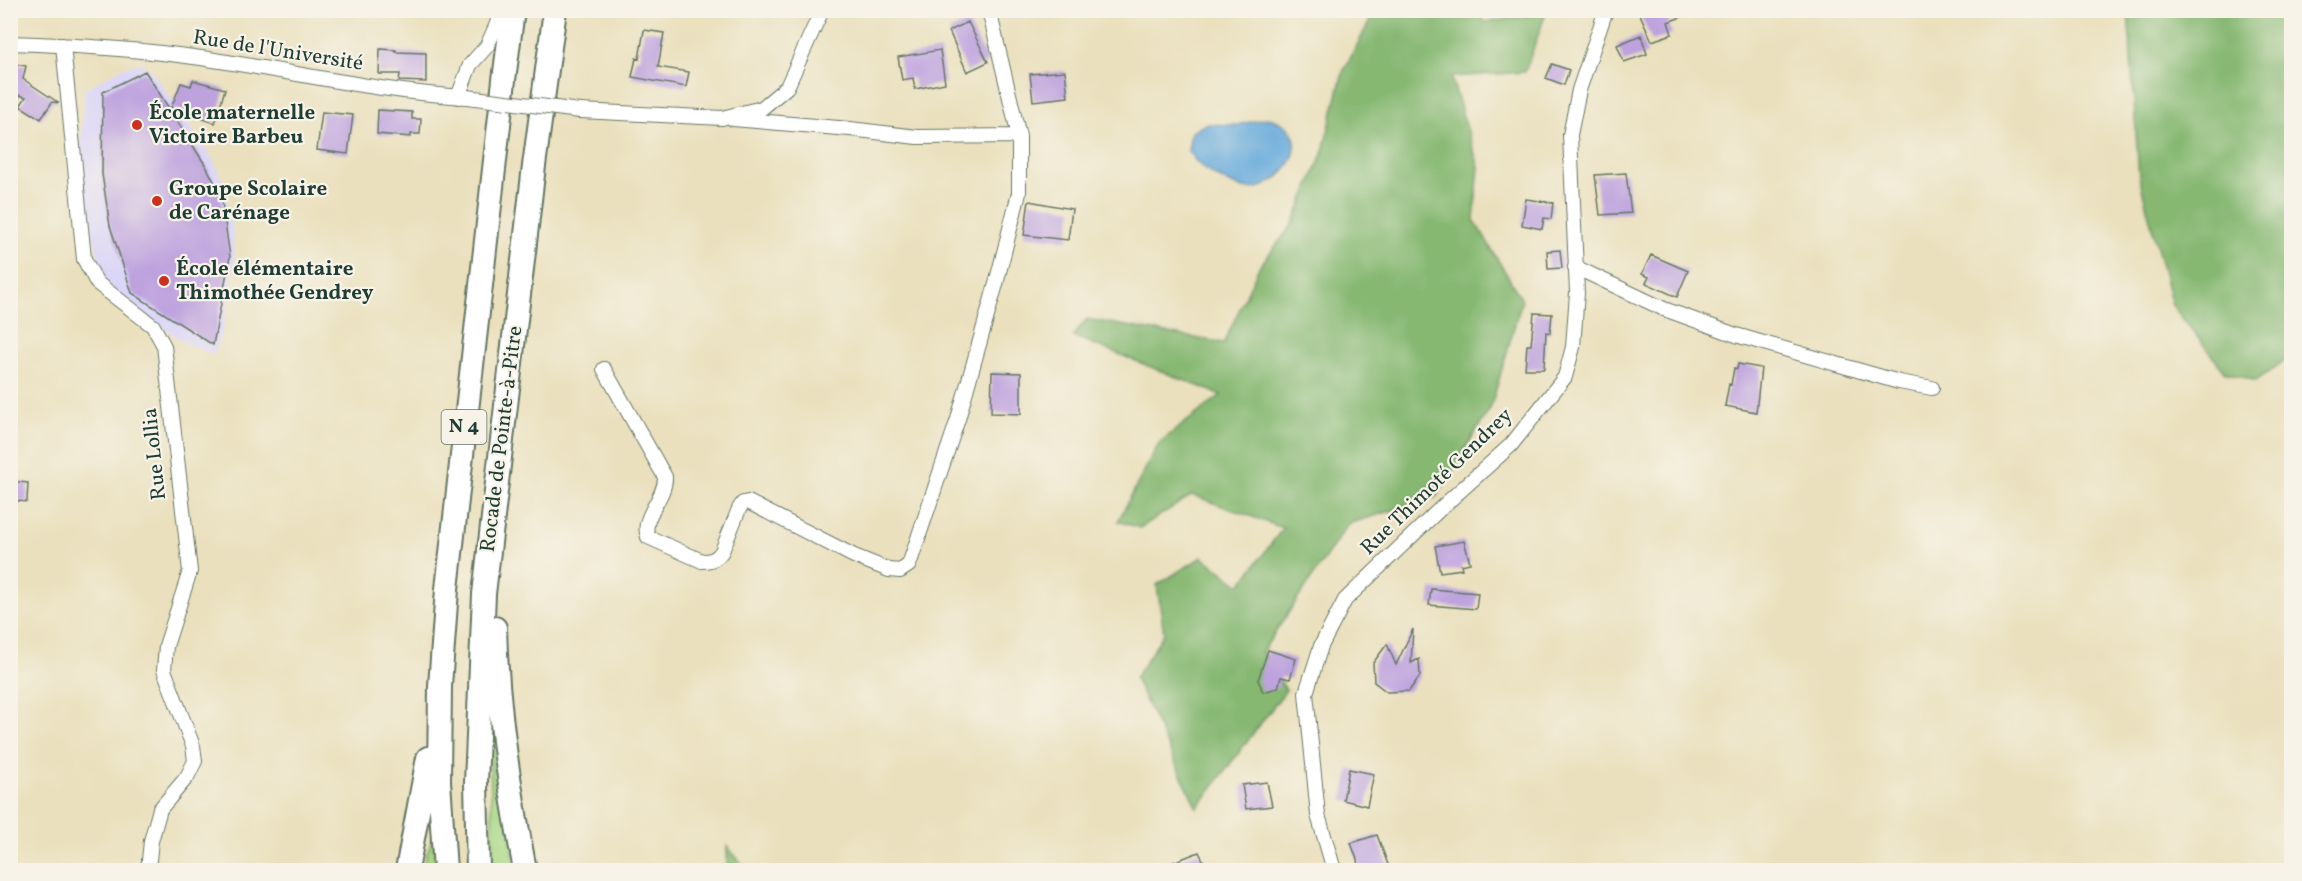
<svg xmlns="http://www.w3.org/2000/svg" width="2302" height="881" viewBox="0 0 2302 881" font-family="Vollkorn,serif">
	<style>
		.built { fill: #dbd6f7 }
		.green { fill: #a8d784; stroke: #648a5c; stroke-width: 1.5 }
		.forest { fill: #86b872; stroke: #527a53; stroke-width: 1.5 }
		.water { fill: #67aadb; stroke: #437488; stroke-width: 1.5 }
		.building { fill: #bda2de }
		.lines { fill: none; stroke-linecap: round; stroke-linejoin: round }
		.minor-casing { stroke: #667664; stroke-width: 16 }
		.trunk-casing { stroke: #667664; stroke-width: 26 }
		.minor { stroke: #fff; stroke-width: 14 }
		.trunk { stroke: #fff; stroke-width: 22 }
		.minor-bridge-casing { stroke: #667664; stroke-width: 16; stroke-linecap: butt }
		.minor-bridge { stroke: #fff; stroke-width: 14 }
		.poi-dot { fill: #c8321e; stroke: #f7f3e8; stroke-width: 2 }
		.labels { text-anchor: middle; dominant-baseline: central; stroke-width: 4.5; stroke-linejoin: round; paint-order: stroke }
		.shield { fill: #f7f3e8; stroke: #60746a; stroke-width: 1.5 }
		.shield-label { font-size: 20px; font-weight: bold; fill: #1f3d34 }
		.street-label { font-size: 21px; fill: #1f3d34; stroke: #f7f3e8 }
		.poi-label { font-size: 21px; font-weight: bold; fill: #1f3d34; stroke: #f7f3e8; text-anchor: start }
	</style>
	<rect width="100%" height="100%" fill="#f7f3e8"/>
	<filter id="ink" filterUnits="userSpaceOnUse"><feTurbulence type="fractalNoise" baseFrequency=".0167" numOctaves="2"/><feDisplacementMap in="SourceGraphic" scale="12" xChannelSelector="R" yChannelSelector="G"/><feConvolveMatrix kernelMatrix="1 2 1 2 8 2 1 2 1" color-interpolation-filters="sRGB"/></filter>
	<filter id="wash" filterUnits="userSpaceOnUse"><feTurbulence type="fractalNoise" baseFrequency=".008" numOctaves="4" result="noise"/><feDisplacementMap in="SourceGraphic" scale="24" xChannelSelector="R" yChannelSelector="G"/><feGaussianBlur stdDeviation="1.35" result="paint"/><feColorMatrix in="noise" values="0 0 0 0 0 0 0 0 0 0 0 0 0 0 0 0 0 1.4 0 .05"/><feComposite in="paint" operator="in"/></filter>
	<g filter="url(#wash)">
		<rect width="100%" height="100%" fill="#eae0bd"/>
		<path class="built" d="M139 63 151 70 212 158 223 182 233 233 235 262 223 329 214 355 184 342 97 283 100 261 89 221 83 180 81 141 85 89 122 68Z"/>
		<path class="green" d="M489 708 516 870H493Z
			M433 835 436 870H422Z"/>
		<path class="forest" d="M1375 11H1480L1484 22 1546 13 1525 72 1451 77 1479 167 1474 220 1522 300 1491 407 1436 497 1348 524 1262 652 1286 690 1197 808 1135 678 1164 633 1157 585 1202 557 1240 585 1283 528 1192 495 1140 528 1118 521 1159 443 1221 395 1073 336 1087 319 1224 343 1259 267 1293 224 1322 155 1343 72Z
			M2128 11H2291V356L2256 381 2225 372 2172 305 2139 177Z
			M727 846 747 870H727Z
			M829 868H894L895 870H829Z"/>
		<path class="water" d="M1268 118C1322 131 1285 189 1249 189 1241 188 1231 184 1223 180 1208 173 1197 165 1188 151L1191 133 1205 124 1237 125Z"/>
		<g id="blocks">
			<path class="building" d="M1638 10H1695V12L1668 22 1672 34 1652 41Z
				M968 22 988 62 967 72 949 31Z
				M644 30 664 33 658 67 689 72 686 87 632 77 636 58 639 59Z
				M1641 35 1647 54 1624 62 1617 45Z
				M380 49 396 50V52L426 53V82L399 81 400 74H379Z
				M940 50 945 83 915 89 913 78 902 80 898 57Z
				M10 63 26 66 23 79 59 103 52 102 41 119 20 106 26 97 19 95 16 108 10 107Z
				M1552 64 1569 70 1564 85 1546 78Z
				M145 71 206 166 221 195 230 257 213 345 132 293 110 226 102 174 103 92Z
				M1065 71 1068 97 1033 101 1030 74Z
				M193 80 225 89 215 123 171 108 181 83 191 86Z
				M378 110 412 112V119H421L420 134H411V137L377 134Z
				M322 112 353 115 348 154 317 150Z
				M1626 173 1631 213 1600 215 1595 175Z
				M1526 199 1553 203 1551 219 1544 218 1542 229 1522 225Z
				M1029 201 1072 209 1068 240 1024 235Z
				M1560 250 1562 268 1548 269 1547 251Z
				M1651 255 1688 271 1677 297 1646 283 1649 277 1642 274Z
				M1534 313 1552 314 1550 333 1546 332 1544 369H1525L1527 345H1531Z
				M1738 364 1761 368 1756 412 1725 406 1729 384 1731 385 1734 368 1737 369Z
				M992 372 1021 373V414L991 413Z
				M10 481 28 483 27 502 10 500Z
				M1464 541 1470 563 1461 565 1462 569 1440 572 1435 546Z
				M1431 589 1478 593 1476 609 1429 605Z
				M1413 629 1411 663 1419 659 1420 676 1409 691 1387 692 1374 682 1373 663 1387 644 1396 665Z
				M1268 650 1296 659 1290 679 1281 677 1278 688 1263 692 1258 680Z
				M1349 769 1374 774 1367 806 1343 800Z
				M1267 782 1272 806 1246 809 1242 785Z
				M1377 835 1390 870H1361L1351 843Z
				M1199 852 1206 866 1197 870H1153Z"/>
		</g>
	</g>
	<g filter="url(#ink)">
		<use href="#blocks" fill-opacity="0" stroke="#667664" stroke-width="1.5"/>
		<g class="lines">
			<defs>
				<path id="minor" d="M10 43C74 45 138 49 201 58 290 71 378 92 467 97
					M63 45 84 259 97 283 153 326 164 346 190 571 166 646 164 670 193 746 195 761 187 777 160 809 151 841 148 870
					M458 97 470 65 487 46 497 24 500 10
					M580 111 722 118 762 108 787 87 822 10
					M733 119 850 129 917 137 1019 136
					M1575 267 1664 309 1736 335 1899 382 1932 388
					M604 369 665 477C666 498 640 517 648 537L702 561C711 561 717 559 722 551L739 509 743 503 748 502 854 556 889 570 900 571 909 565 958 419 996 284 1019 193V136L989 10
					M1334 870 1318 815 1306 693 1321 646 1345 600 1441 508 1511 445 1565 377 1573 347 1577 293 1570 135 1579 90 1606 10"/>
				<path id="trunk" d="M495 628C497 710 510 790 525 870
					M407 870 428 758
					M445 870 439 781 440 686 447 589 504 80 513 10
					M478 870 476 783 484 594 534 166 555 10"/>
			</defs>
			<use href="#minor" class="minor-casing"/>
			<use href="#trunk" class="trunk-casing"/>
			<use href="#minor" class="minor"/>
			<use href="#trunk" class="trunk"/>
			<defs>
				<path id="minor-bridge" d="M467 97 580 111"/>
			</defs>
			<use href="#minor-bridge" class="minor-bridge-casing"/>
			<use href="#minor-bridge" class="minor-bridge"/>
		</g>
	</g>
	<g class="poi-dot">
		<circle cx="137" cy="125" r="6"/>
		<circle cx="157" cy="201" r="6"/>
		<circle cx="164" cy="281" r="6"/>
	</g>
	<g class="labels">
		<rect class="shield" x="441.5" y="410" width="45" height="34" rx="4.5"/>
		<g class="shield-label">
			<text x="464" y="427">N 4</text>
		</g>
		<g class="street-label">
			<text transform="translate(278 51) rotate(9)">Rue de l'Université</text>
			<text transform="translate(502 439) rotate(-83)">Rocade de Pointe-à-Pitre</text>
			<text transform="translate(155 454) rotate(-96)">Rue Lollia</text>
			<text transform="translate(1437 482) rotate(-44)">Rue Thimoté Gendrey</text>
		</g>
		<g class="poi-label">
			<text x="149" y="113">École maternelle<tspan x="149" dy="24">Victoire Barbeu</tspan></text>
			<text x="169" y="189">Groupe Scolaire<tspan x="169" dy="24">de Carénage</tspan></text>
			<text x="176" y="269">École élémentaire<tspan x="176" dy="24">Thimothée Gendrey</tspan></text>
		</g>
	</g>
	<rect width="2302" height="881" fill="none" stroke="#f7f3e8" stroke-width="36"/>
</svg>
